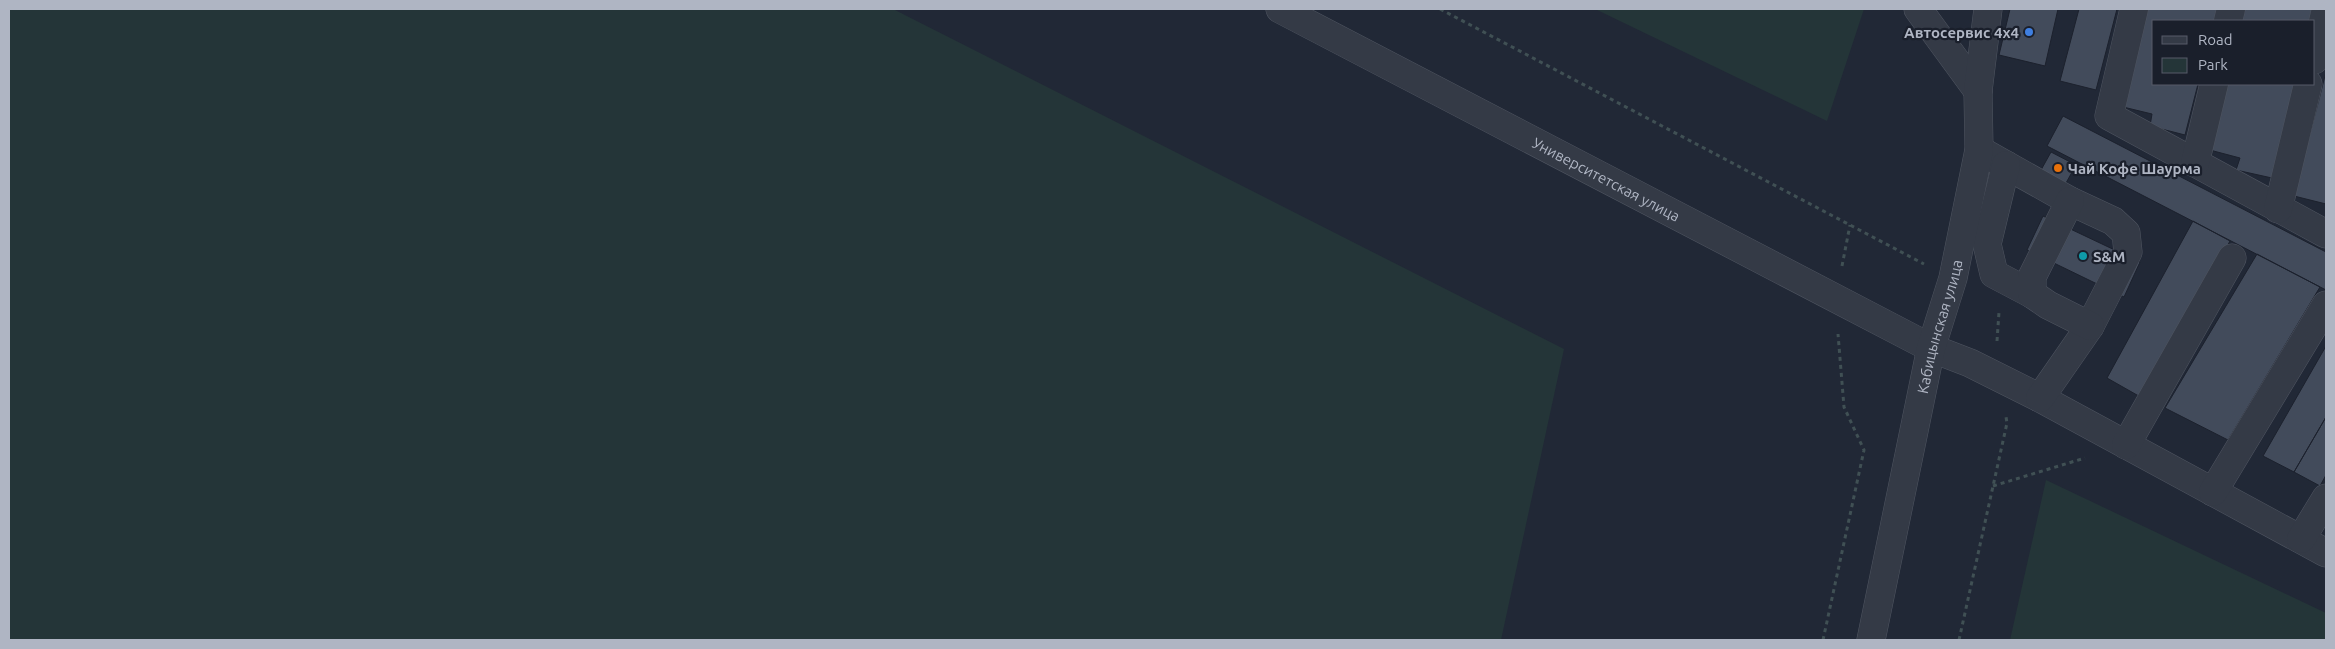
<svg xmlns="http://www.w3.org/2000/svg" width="2335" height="649" viewBox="0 0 2335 649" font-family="Ubuntu,sans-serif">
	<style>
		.green { fill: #243538 }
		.building { fill: #424b5b; stroke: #1c212d }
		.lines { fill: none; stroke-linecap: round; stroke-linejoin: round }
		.minor-casing { stroke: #4f5561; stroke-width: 29 }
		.path { stroke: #405054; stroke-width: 3; stroke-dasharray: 4 4; stroke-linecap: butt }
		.minor { stroke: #343a46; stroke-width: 28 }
		.shop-dot { fill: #3f7fe0; stroke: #1a1f2b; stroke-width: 2 }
		.food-dot { fill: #e8710a; stroke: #1a1f2b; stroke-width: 2 }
		.culture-dot { fill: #0f9aa8; stroke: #1a1f2b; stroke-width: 2 }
		.labels { text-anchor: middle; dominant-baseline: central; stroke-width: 4.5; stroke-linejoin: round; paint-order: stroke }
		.poi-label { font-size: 15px; font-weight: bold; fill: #afb5c3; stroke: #1a1f2b; text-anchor: start }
		.street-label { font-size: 15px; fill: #afb5c3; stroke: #1a1f2b }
	</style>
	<rect width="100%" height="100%" fill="#212836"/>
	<path class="green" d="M9 9H893L1564 349 1501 640H9Z
		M1595 9H1864L1827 121Z
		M2046 480 2326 613V640H2010Z"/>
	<path class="building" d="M2010 9H2058L2045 66 1999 55Z
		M2079 9H2117L2096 90 2060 81Z
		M2144 9H2218L2214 21H2154V84H2198L2185 135 2150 126 2152 114 2119 106Z
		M2242 9H2316L2313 21H2239Z
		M2326 72V204L2294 196Z
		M2223 84H2297L2272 178 2236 170 2240 158 2206 149Z
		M2063 116 2326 252V290L2047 146Z
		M2051 152 2076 165 2066 183 2041 170Z
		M2043 216 2140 262 2124 297 2027 250Z
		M2193 221 2230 241 2144 399 2107 378Z
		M2257 254 2320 287 2228 440 2165 408Z
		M2326 346V417L2294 472 2263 456Z
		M2326 417V475L2320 486 2294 472Z"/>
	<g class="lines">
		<defs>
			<g id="minor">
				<path id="s1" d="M1280 9 1931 348 1970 363 2040 398 2326 553"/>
				<path d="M1918 9 1978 91"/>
				<path d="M2134 9 2109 116 2326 234"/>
				<path d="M2228 21 2231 9"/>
				<path d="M2314 60 2326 9"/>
				<path d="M1979 150 2070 201 2113 221 2126 233 2128 252 2090 326 2040 398"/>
				<path d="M2195 163 2214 84"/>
				<path d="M2006 165 1987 244 1994 274 2032 294"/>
				<path d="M2070 201 2032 277V294L2048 305 2090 326"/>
				<path d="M2278 209 2308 84"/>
				<path d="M2126 445 2232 258"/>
				<path d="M2213 492 2326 305"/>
				<path d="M2301 539 2326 498"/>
				<path id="s2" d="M1871 640 1931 348 1953 278 1979 150 1978 91 1988 9"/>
			</g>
		</defs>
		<use href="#minor" class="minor-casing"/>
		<path class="path" d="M1440 9 1924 264
			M1842 266 1850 225
			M1997 341 1999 312
			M1993 486 2085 458
			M1823 640 1864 450 1844 407 1838 334
			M1959 640 2007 423 2006 417"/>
		<use href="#minor" class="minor"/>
	</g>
	<circle class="shop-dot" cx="2029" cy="32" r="5"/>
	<circle class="food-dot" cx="2058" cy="168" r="5"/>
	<circle class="culture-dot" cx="2083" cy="256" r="5"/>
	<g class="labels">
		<g class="poi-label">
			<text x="2019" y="32" text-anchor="end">Автосервис 4х4</text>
			<text x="2068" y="168">Чай Кофе Шаурма</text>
			<text x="2093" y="256">S&amp;M</text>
		</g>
		<g class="street-label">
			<text stroke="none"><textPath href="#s1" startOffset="368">Университетская улица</textPath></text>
			<text stroke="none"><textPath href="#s2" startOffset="321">Кабицынская улица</textPath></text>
		</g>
	</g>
	<rect width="2335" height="649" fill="none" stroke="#afb5c3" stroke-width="20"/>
	<rect x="2152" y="20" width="162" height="65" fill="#1a1f2b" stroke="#565b68"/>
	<rect x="2162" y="36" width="25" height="8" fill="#343a46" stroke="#565b68"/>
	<text x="2198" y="45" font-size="15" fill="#afb5c3">Road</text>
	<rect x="2162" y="58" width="25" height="15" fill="#243538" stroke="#565b68"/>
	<text x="2198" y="70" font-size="15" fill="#afb5c3">Park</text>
</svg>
